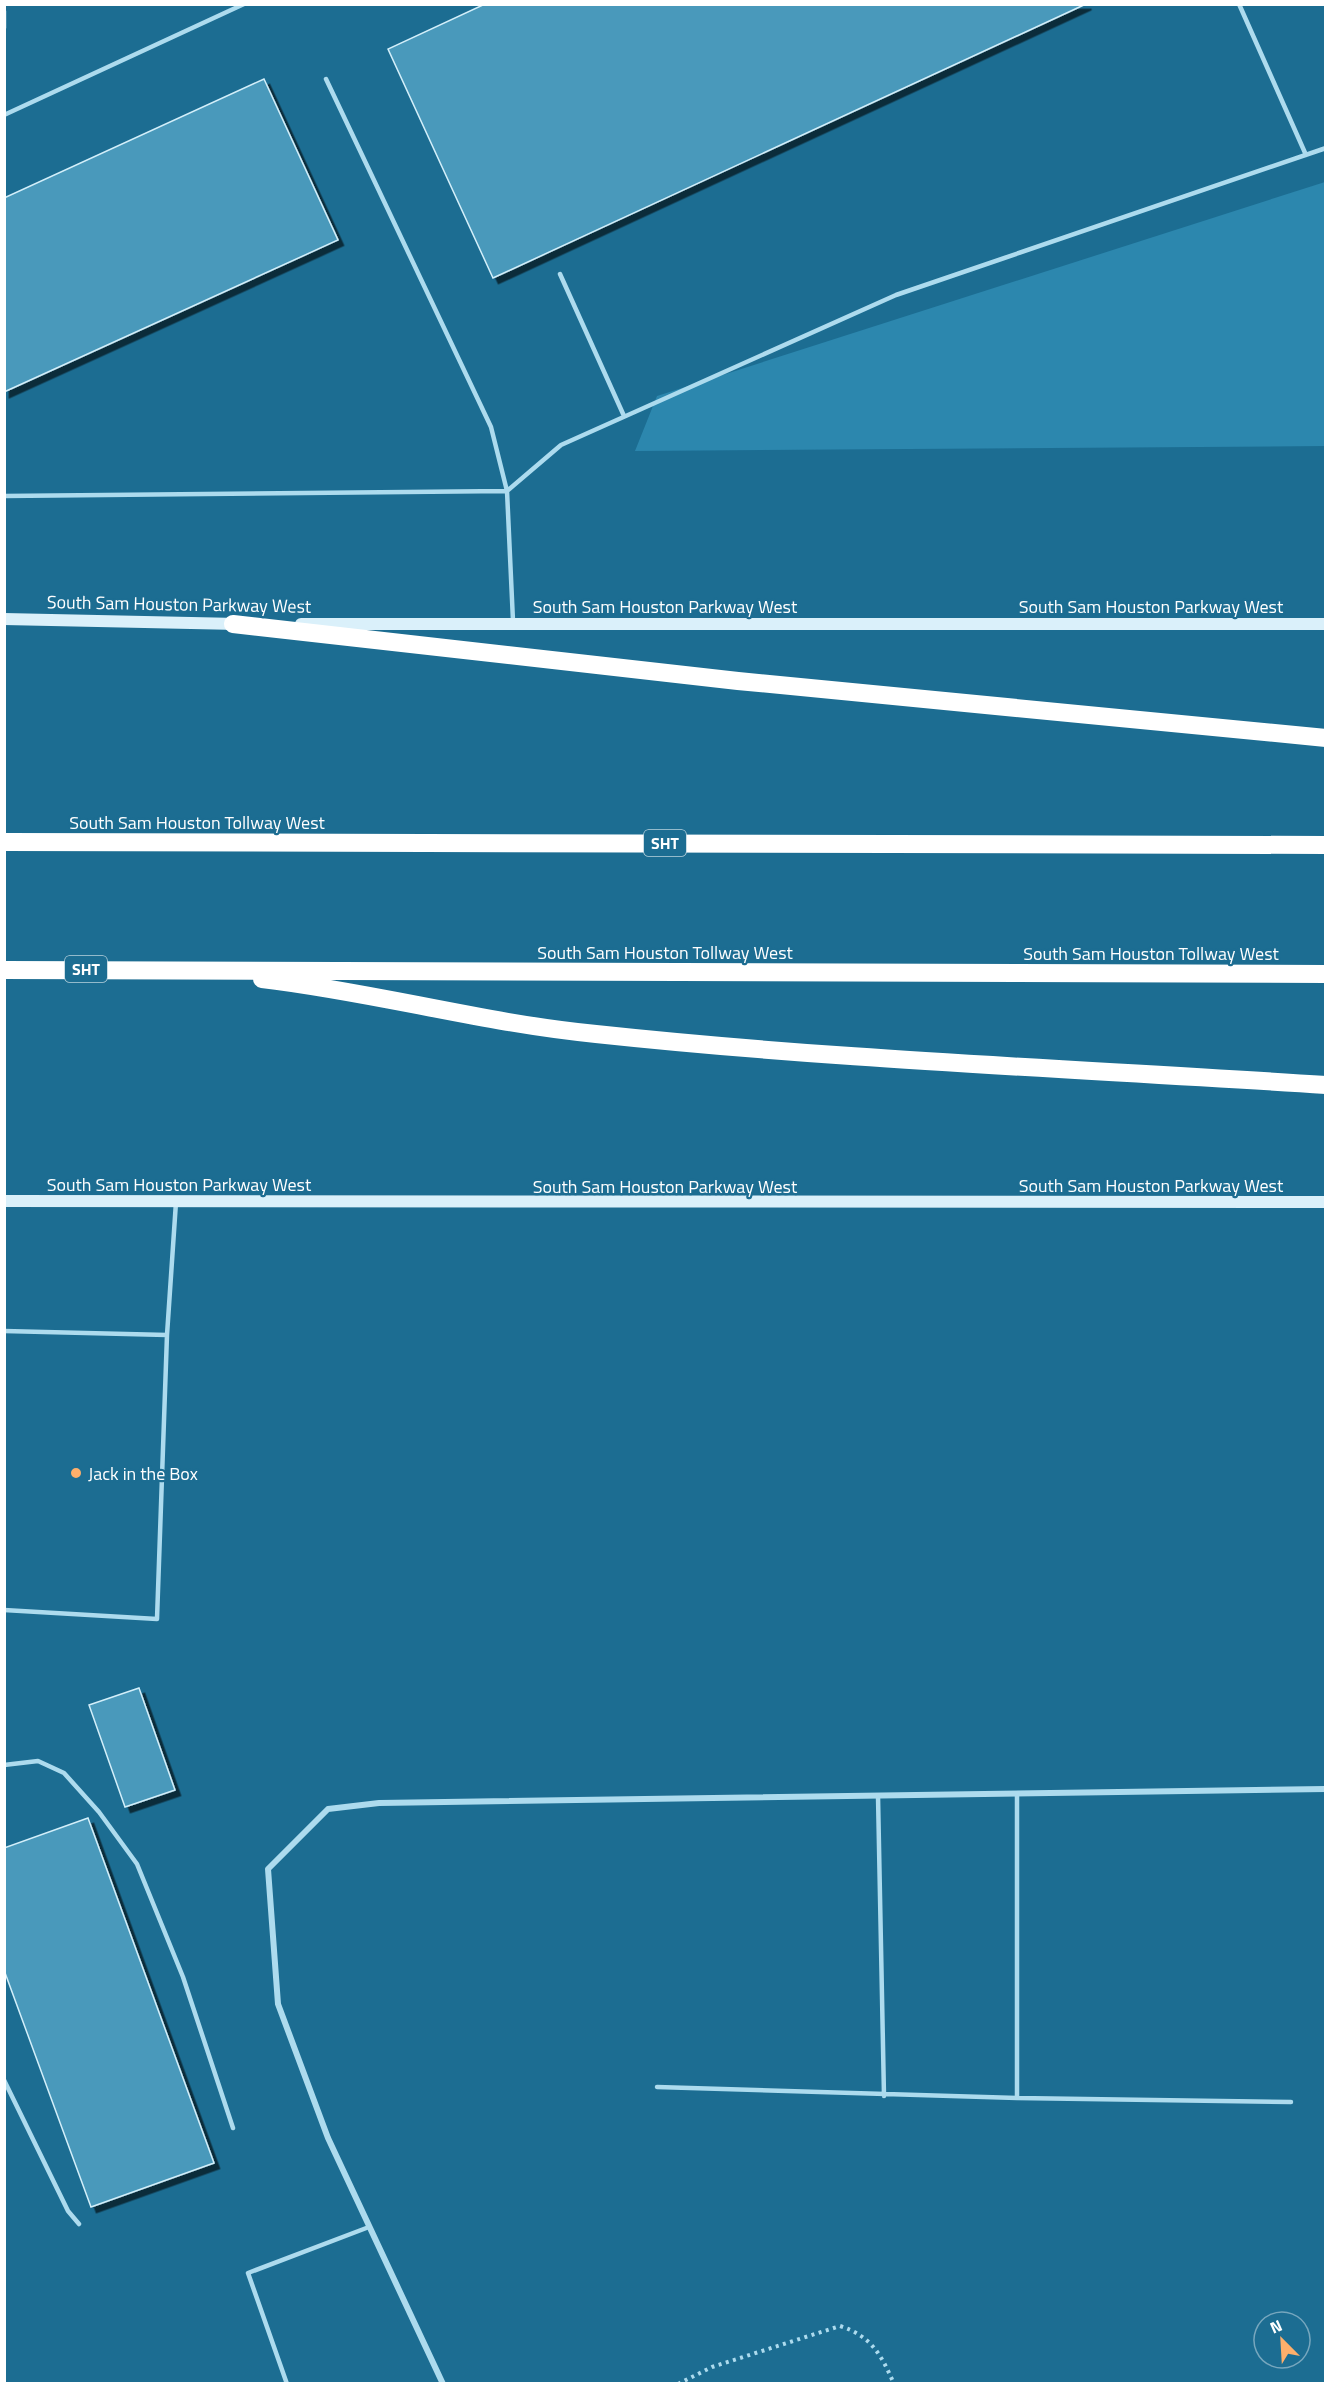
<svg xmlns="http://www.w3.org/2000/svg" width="1330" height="2388" viewBox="0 0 1330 2388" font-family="'Titillium Web',sans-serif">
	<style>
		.green { fill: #2c87ae }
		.building { fill: #4999bb; stroke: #d3effa; stroke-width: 1.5; filter: url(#shadow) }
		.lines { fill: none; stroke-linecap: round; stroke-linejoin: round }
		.path { stroke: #addbee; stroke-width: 4; stroke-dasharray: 3 4.5; stroke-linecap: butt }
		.lane { stroke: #addbee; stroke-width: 4.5 }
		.street { stroke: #addbee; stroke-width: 6 }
		.secondary { stroke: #daf0fa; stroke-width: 12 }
		.highway { stroke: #fff; stroke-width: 18 }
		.poi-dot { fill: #feaf6b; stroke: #1c6d92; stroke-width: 2 }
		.labels { text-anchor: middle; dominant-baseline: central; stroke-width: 4.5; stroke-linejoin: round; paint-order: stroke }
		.shield { fill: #1c6d92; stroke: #bbd3de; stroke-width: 1.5 }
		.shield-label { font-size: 16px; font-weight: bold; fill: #fff }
		.street-label { font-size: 18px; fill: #fff; stroke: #1c6d92 }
		.poi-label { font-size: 18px; fill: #fff; stroke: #1c6d92; text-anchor: start }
	</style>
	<defs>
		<filter id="shadow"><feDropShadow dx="5.5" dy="5.5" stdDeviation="0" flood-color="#0009"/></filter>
	</defs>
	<rect width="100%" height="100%" fill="#1c6d92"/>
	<path class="green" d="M1325 182V446L635 451 657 396Z"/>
	<path class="building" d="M485 4H1086L493 278 388 49Z
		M264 79 338 240 4 392V198Z
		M139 1688 175 1790 125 1807 89 1705Z
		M88 1818 214 2163 91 2207 4 1970V1848Z"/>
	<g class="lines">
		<path class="path" d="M678 2384 712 2367 840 2326C871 2336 881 2354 894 2384"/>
		<path class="lane" d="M1239 4 1306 155
			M4 11V28
			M326 79 491 427 507 491 561 445 896 295 1326 148
			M4 115 244 4
			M560 274 624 416
			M4 496 507 491 513 621
			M4 1331 167 1335
			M4 1610 157 1619 167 1335 176 1202
			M4 1765 38 1761 64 1773 99 1812 137 1864 183 1977 233 2128
			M1017 1794V2098L1291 2102
			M878 1796 884 2096
			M4 2080 68 2211 79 2224
			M657 2087 1017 2098
			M287 2384 248 2273 369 2227"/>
		<path class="street" d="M443 2384 328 2138 278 2004 268 1869 328 1809 379 1803 1326 1789"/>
		<path class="secondary" d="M4 619 238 624
			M301 624H1326
			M4 1201 1326 1202"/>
		<path class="highway" d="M233 624 738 681 1326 738
			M4 842 1326 845
			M4 970 1326 974
			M262 979C374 992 483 1023 596 1034 838 1060 1082 1069 1326 1085"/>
	</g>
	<circle class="poi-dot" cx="76" cy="1473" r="6"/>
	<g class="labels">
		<g class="shield">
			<rect x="644" y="830" width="42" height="26" rx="4.5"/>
			<rect x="65" y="956" width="42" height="26" rx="4.5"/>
		</g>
		<g class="shield-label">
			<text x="665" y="843">SHT</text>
			<text x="86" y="969">SHT</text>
		</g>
		<g class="street-label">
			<text transform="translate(179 604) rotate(1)">South Sam Houston Parkway West</text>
			<text x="665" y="606">South Sam Houston Parkway West</text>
			<text x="1151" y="606">South Sam Houston Parkway West</text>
			<text x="197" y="822">South Sam Houston Tollway West</text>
			<text x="665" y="952">South Sam Houston Tollway West</text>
			<text x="1151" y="953">South Sam Houston Tollway West</text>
			<text x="179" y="1184">South Sam Houston Parkway West</text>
			<text x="1151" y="1185">South Sam Houston Parkway West</text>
			<text x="665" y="1186">South Sam Houston Parkway West</text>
		</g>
		<g class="poi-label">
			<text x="88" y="1473">Jack in the Box</text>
		</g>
	</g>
	<rect width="1330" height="2388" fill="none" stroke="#ffffff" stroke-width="12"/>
	<g transform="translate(1282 2340) rotate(336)"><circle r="28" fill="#1c6d92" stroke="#77a7be" stroke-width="1.5"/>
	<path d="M0-4.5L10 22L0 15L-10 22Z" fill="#feaf6b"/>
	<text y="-9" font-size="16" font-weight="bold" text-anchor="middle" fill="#ffffff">N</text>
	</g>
</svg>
